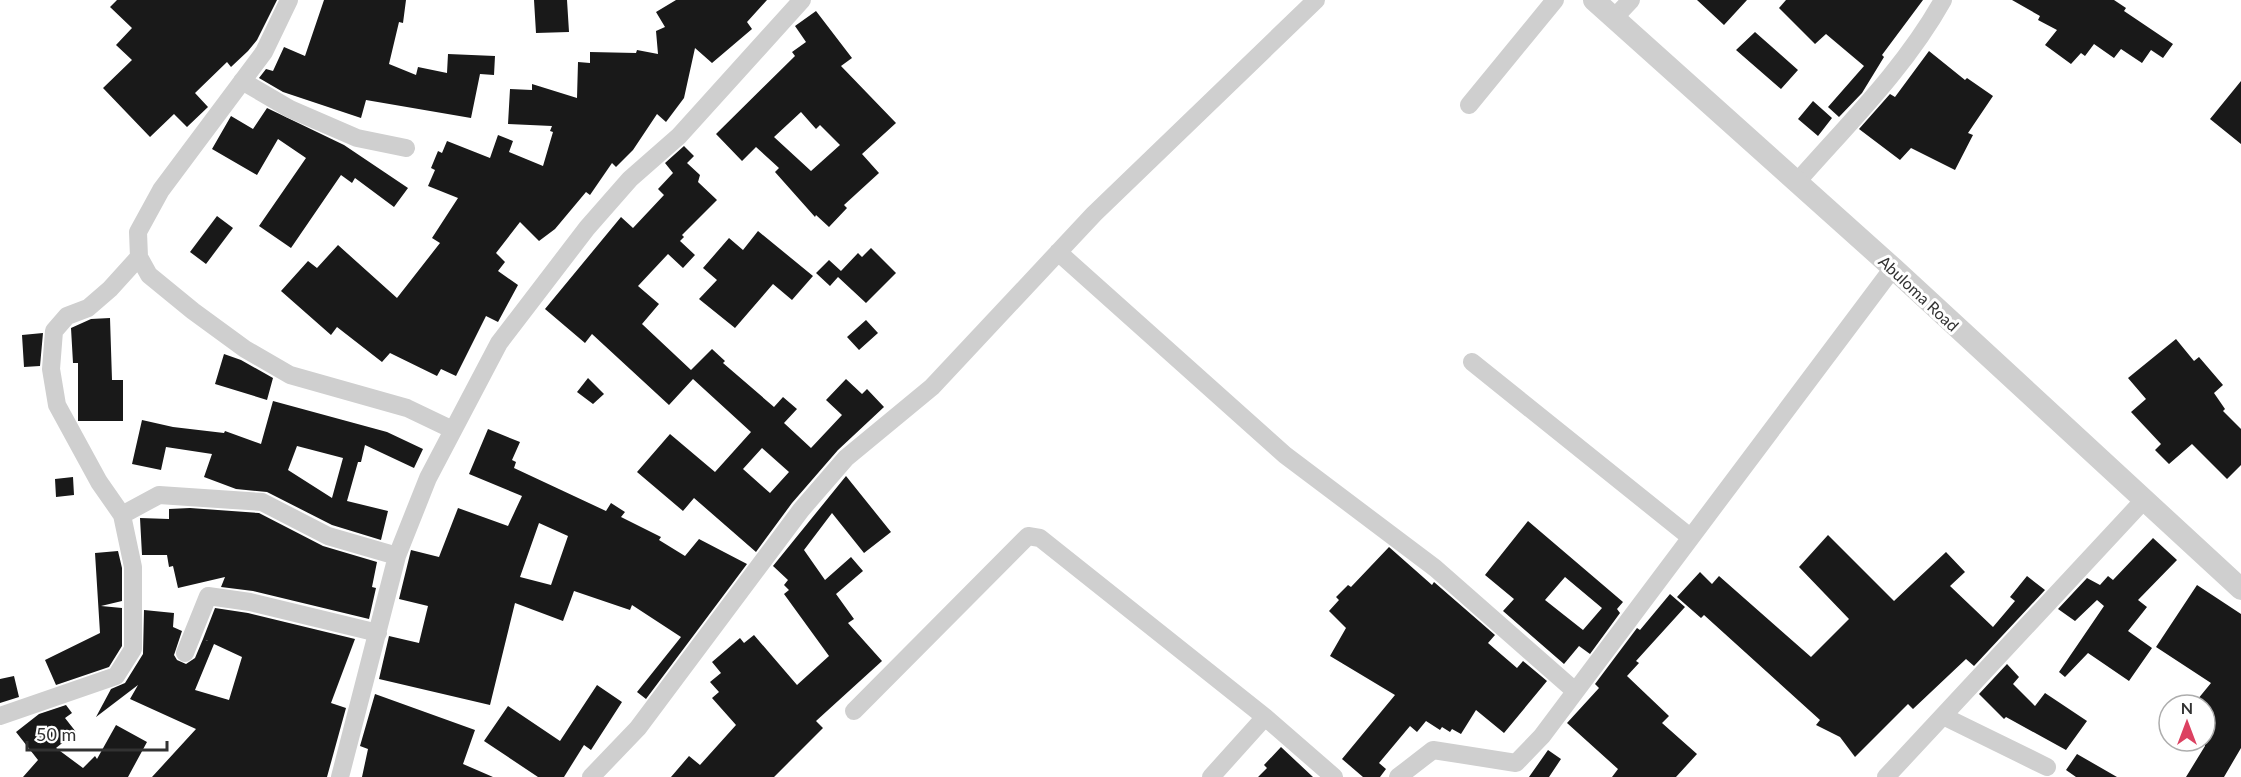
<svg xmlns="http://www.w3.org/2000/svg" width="2241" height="777" viewBox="0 0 2241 777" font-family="Lato,sans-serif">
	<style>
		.building { fill: #191919; fill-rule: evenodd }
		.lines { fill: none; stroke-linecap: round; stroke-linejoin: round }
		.minor { stroke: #cfcfcf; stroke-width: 18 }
		.tertiary { stroke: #cfcfcf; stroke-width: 22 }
		.labels { text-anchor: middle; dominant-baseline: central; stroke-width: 6; stroke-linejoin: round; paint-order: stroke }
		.street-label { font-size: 16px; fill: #323232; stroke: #fff }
	</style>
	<rect width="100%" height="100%" fill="#fff"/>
	<path class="building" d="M117 0H277L257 40 248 51 231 67 227 62 195 93 208 107 187 127 174 114 150 137 103 88 132 60 116 45 132 28 110 7Z
		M324 0H406L403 23 399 22 389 64 416 75 418 67 447 73 448 54 495 56 494 75 480 74 471 118 366 100 361 118 283 92 259 78 266 69 273 71 284 47 305 56Z
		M534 0H567L569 32 536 33Z
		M676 0H767L747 22 752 29 712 63 695 48 684 98 666 122 657 114 633 150 616 167 612 163 590 195 586 192 555 229 539 241 520 222 496 253 505 262 498 271 518 285 498 322 486 316 456 376 441 369 437 376 390 353 382 362 337 327 331 335 281 291 308 261 317 268 338 245 397 298 440 243 432 238 458 198 428 186 435 170 431 168 438 151 442 153 447 141 490 158 498 135 513 141 509 152 543 166 553 132 550 131 552 126 508 124 510 89 532 90V84L577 98 578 62 590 63V52L636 53 637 50 658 54 656 31 665 27 656 12Z
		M1697 0H1747L1724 25Z
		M1786 0H1923L1882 55 1884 57 1862 93 1839 117 1828 107 1864 66 1826 34 1815 44 1779 8Z
		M2012 0H2114L2126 8 2124 11 2173 44 2163 58 2151 50 2142 63 2121 49 2114 58 2094 44 2085 56 2081 53 2071 64 2045 45 2057 30 2038 20 2040 16Z
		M816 11 852 58 841 66 896 123 862 154 879 173 844 205 847 208 829 227 816 215 815 217 775 172 779 168 756 147 742 161 716 134 795 56 792 52 806 42 795 26ZM801 112 816 129 820 125 840 145 811 171 774 137Z
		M1755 32 1798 70 1781 89 1736 50Z
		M1929 51 1965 80 1967 78 1993 96 1968 133 1973 135 1955 170 1911 148 1900 160 1859 129 1890 94 1895 97Z
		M2241 81V144L2210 119Z
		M1813 101 1832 118 1818 136 1798 119Z
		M267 108 344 145 408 188 394 207 355 178 352 183 341 175 291 248 259 226 306 158 278 139 257 175 212 149 231 116 253 129Z
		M684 146 694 156 687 163 700 175 698 182 717 200 682 235 684 237 680 241 695 255 683 268 668 254 638 286 659 304 642 324 691 370 712 349 725 361 723 363 774 407 783 397 797 409 784 423 811 448 842 415 826 400 846 379 862 394 867 389 884 407 838 450 792 503 756 552 694 498 683 511 637 472 670 434 715 472 751 432 693 379 669 405 592 334 585 343 545 309 621 217 633 228 664 195 658 189 673 173 665 163ZM762 448 789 472 770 493 743 469Z
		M217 216 233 228 206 264 190 252Z
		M758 231 813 276 792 300 773 284 735 328 699 299 717 280 703 268 729 238 743 250Z
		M871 248 896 273 866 303 838 277 830 286 816 273 829 260 841 271 858 253 862 257Z
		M110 318 112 380H123V421H78V363H73L71 328 91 319Z
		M866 320 878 333 859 350 847 337Z
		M43 333 40 366 24 367 22 335Z
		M2176 339 2194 361 2199 357 2223 385 2214 393 2225 409 2223 411 2241 429V465L2227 479 2192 444 2169 464 2155 450 2161 444 2131 412 2146 399 2128 378Z
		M224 354 241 360 273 378 267 400 215 384Z
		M588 378 604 394 593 404 577 392Z
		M273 401 387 432 423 449 414 468 365 445 361 462H358L347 501 388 511 381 540 332 525 267 492 236 489 204 477 212 454 166 447 161 470 132 464 142 420 173 427 224 433 225 431 261 444ZM297 446 343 458 332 498 288 470Z
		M488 429 520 442 512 460 516 462 514 468 606 511 611 503 625 512 621 517 661 537 659 540 685 556 699 539 747 564 646 699 637 692 681 637 632 605 630 610 574 591 563 621 515 603 490 705 379 679 389 636 419 643 428 606 399 599 411 550 439 557 458 508 508 526 522 496 469 474ZM539 523 568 536 551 585 520 577Z
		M846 476 891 532 864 553 832 513 804 550 825 580 851 557 863 571 836 594 854 619 848 623 882 661 816 721 823 728 774 777H671L689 756 700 765 736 725 712 698 719 692 710 682 721 673 712 662 740 638 744 643 754 635 797 685 829 656 784 594 789 590 784 585 788 580 773 566Z
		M73 477 74 495 56 497 55 479Z
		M190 508 259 513 323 546 377 562 372 587 376 588 369 619 253 591 221 587 225 577 178 588 173 566 169 567 167 555H142L140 518 169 519V509Z
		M1528 521 1623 602 1617 609 1620 613 1590 654 1579 646 1564 664 1503 611 1514 599 1485 575ZM1565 577 1602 608 1583 630 1545 600Z
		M1828 535 1894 601 1946 552 1965 572 1950 586 1993 627 2015 601 2010 597 2027 576 2045 590 1974 666 1966 659 1913 709 1908 704 1855 757 1840 737 1816 725 1820 720 1704 615 1701 618 1677 597 1700 572 1712 584 1719 576 1811 657 1849 619 1799 567Z
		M2153 538 2177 560 2138 600 2147 607 2128 631 2152 648 2129 681 2088 653 2065 677 2059 672 2104 606 2097 600 2075 621 2058 609 2087 578 2100 585 2108 576 2113 580Z
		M1389 547 1432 585 1434 582 1495 635 1488 643 1517 668 1523 661 1547 681 1504 733 1476 710 1461 734 1452 729 1450 732 1442 727 1440 730 1426 721 1417 732 1410 726 1379 763 1386 769 1380 777H1363L1342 759 1395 695 1330 656 1346 628 1329 611 1339 600 1336 597 1348 585 1351 587Z
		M118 551 122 568V601L101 606 122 608V646L109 667 56 685 45 660 100 633 95 553Z
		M2197 585 2241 614V748L2224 777H2186L2205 746V705H2193L2211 683 2156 647Z
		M1670 594 1685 607 1636 661 1639 663 1627 676 1669 716 1662 723 1697 754 1676 777H1612L1618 769 1567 723 1599 688 1595 684 1637 628 1640 630Z
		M215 608 248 613 355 639 331 703 346 708 327 777H152L196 729 130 699 138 685 96 717 111 689 125 683 143 654 144 610 174 613 173 627 182 631 174 655 177 660 186 664 195 658 203 639 208 641 203 639ZM214 644 242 657 229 700 195 690Z
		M2007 664 2019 677 2013 684 2035 706 2045 693 2087 721 2066 750 2006 717 2004 719 1979 694Z
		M14 676 19 697 0 703V679Z
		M597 685 622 702 591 750 584 745 564 777H538L484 741 508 706 560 741Z
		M375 694 475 730 463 764 493 777H362L368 749 360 746Z
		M66 705 72 713 65 718 76 732 56 748 83 768 95 756 97 759 116 725 147 742 128 777H23L38 760 16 732 39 714Z
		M1281 747 1313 777H1258L1267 768 1264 765Z
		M1548 750 1561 759 1549 777H1529Z
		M2077 754 2117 777H2076L2066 770Z"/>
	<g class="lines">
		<path class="minor" d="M289 0 264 52 161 190 138 232 139 257 149 275 193 311 245 349 290 375 407 408 453 430
			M1614 18 1631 0
			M242 81 290 109 357 138 406 148
			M1469 105 1555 0
			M1797 182C1848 124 1905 68 1943 0
			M1058 252 1285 455 1435 568 1575 691
			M1472 362 1690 537
			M122 515 159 495 262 502 328 536 397 556
			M185 653 208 596 250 602 378 633
			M854 711 1028 536 1040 538 1265 717 1334 777
			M0 716 116 676 133 649V567L122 515 99 482 57 405 51 369 54 331 67 316 88 308 110 289 139 257
			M1943 716 2047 767
			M340 777 397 556 428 478 499 343 587 228 630 179 679 136 802 0
			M591 777 638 728 801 510 846 458 932 387 1094 214 1316 0
			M1211 777 1265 717
			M1398 777 1433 750 1516 763 1542 736 1893 268
			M1886 777 2143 501"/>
		<path class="tertiary" d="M1594 0 1893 268 2241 589"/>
	</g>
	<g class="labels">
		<g class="street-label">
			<text transform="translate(1919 293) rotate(43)">Abuloma Road</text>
		</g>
	</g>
	<g transform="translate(2187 723)"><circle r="28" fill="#ffffff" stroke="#adadad" stroke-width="1.5"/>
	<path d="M0-4.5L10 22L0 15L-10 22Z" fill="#dc4161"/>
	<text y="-9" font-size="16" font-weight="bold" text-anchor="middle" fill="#323232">N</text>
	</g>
	<path d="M27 741v9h140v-9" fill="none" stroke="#323232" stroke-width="3"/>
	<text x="36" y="741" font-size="18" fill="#323232" stroke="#ffffff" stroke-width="4.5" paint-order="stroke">50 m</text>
</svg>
